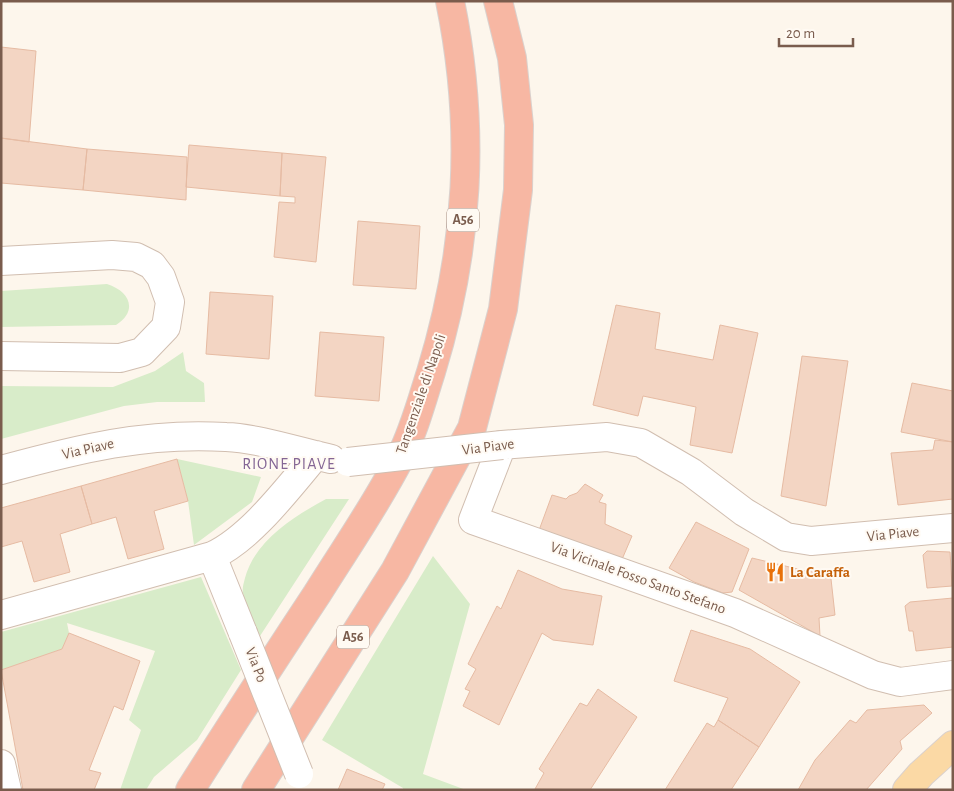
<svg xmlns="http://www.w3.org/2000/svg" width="954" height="791" viewBox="0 0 954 791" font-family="'Alegreya Sans',sans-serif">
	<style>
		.green { fill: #d8ecc9 }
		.building { fill: #f3d5c3; stroke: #e6bba3 }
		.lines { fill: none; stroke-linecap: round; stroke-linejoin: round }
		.minor-casing { stroke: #d1beb0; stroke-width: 30 }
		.major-casing { stroke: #dad1cd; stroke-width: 30 }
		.highway-casing { stroke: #dad1cd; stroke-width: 30 }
		.minor { stroke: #fff; stroke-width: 28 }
		.major { stroke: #fbd9a5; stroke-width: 28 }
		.highway { stroke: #f7b7a3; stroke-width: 28 }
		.minor-bridge-casing { stroke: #d1beb0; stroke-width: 30; stroke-linecap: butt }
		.minor-bridge { stroke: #fff; stroke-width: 28 }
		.labels { text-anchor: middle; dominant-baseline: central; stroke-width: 4; stroke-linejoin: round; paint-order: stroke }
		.shield { fill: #fffaf3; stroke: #a28b7f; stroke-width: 1 }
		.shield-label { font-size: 14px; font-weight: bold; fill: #7a5c4d }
		.street-label { font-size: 15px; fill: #7a5c4d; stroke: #fffaf3 }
		.food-label { font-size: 15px; font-weight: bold; fill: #c56008; stroke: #fffaf3; text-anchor: start }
		.neighbourhood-label { font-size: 16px; letter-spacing: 1px; fill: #846695; stroke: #fffaf3 }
	</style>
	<rect width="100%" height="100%" fill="#fdf6ec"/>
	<path class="green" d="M107 284C129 291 139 310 116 325L1 327V291Z
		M183 352 186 371 204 383 205 402H157L124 406 1 439V386L113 387 155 371Z
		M177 459 261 477 252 502 194 545 188 501Z
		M326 499H349L260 636C254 622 246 607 243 593 242 588 244 582 245 578 255 540 295 516 326 499Z
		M433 556 470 604 423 774 466 790H403V788L322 740Z
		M201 577 241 670 197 740 154 777 146 790H120L141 730 129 720 155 651 67 623 69 633 62 649 1 670V632Z"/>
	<path class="building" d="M1 47 36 51 29 142 1 138Z
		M1 138 87 149 83 190 1 183Z
		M189 145 282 153 280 196 186 187Z
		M87 149 187 157 186 200 83 190Z
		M282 153 326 157 316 262 274 257 279 202 295 203V197L280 196Z
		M358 221 420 226 416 289 353 285Z
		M210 292 273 296 269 359 206 354Z
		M616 305 660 313 655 349 713 360 720 325 758 333 732 453 690 445 696 407 643 396 638 416 593 405Z
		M320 332 384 337 379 401 315 396Z
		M802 356 848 361 826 506 781 496Z
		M912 383 953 391V442L901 432Z
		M935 440 953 442V499L898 505 891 453 933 450Z
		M177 459 188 501 154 511 164 549 128 559 116 517 92 524 81 486Z
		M585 484 603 495 599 502 606 504 605 524 632 536 620 564 538 533 552 495 566 499 569 496 577 493Z
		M81 486 92 524 60 534 70 572 34 582 22 541 1 547V508Z
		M696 522 749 549 732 592 723 593 694 582 669 568Z
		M927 551 950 552 952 586 927 588 923 555Z
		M752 558 806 571 830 570 835 615 819 618 820 636 739 590Z
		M518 570 562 589 602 596 593 645 553 640 542 633 499 725 463 706 470 691 465 689 476 669 468 664 497 606 501 609Z
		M953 598V647L916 651 913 631H909L905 606 910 602Z
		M691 630 750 649 800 682 759 747 718 720 728 698 674 681Z
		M69 633 140 661 123 710 114 706 89 770 101 773 94 790H23L1 670 62 649Z
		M598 689 637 717 590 790 535 789 544 773 539 769 580 703 587 706Z
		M924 705 932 713 900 741 902 749 866 790H798L815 760 850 720 856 723 867 710Z
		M718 720 759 747 731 790H665L707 723 714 727Z
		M347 769 385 784 382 790H338Z"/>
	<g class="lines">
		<defs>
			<path id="minor" d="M1 261 112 255 136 257 152 265 161 277 170 302 166 327 142 352 120 358 1 356
				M1 470C78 449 146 432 226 437 257 438 300 452 331 459
				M953 528 811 541 786 537 744 512 691 472 641 443 607 437 502 445 473 520 735 613 873 675 900 682 953 675
				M212 556 243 633
				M1 615 212 556C251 538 288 488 316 455
				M1 764 7 790"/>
			<path id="major" d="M907 790 921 774 953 745"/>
			<path id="highway" d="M190 790C232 724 274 659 317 594 345 549 376 505 400 458 414 431 422 400 431 372 469 248 476 128 450 1
				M256 790 395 571 472 428 503 309 518 190 519 125 512 58 498 1"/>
		</defs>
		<use href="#minor" class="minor-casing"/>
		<use href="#major" class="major-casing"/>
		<use href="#highway" class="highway-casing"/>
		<use href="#minor" class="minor"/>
		<use href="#major" class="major"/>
		<use href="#highway" class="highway"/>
		<defs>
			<path id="minor-bridge" d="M348 462 502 445
				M243 633 299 774"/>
		</defs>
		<use href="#minor-bridge" class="minor-bridge-casing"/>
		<use href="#minor-bridge" class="minor-bridge"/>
	</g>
	<defs>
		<symbol id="restaurant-bare" viewBox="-9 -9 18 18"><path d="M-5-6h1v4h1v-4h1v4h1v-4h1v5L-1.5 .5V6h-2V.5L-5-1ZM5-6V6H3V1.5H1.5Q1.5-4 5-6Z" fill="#e8710a" stroke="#fffaf3" stroke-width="2.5" paint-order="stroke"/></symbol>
	</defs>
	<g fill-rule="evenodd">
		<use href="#restaurant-bare" x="761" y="558" width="28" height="28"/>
	</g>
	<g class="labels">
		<g class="shield">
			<rect x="447" y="208.5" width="32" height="23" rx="4"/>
			<rect x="337" y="625.5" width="32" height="23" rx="4"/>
		</g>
		<g class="shield-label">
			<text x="463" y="220">A56</text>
			<text x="353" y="637">A56</text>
		</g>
		<g class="street-label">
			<text transform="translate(421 394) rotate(-71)">Tangenziale di Napoli</text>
			<text transform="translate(488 447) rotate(-7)">Via Piave</text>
			<text transform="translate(88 449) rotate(-13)">Via Piave</text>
			<text transform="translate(893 534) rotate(-6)">Via Piave</text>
			<text transform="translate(638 578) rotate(20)">Via Vicinale Fosso Santo Stefano</text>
			<text transform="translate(256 665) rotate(69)">Via Po</text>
		</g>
		<g class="food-label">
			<text x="790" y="572">La Caraffa</text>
		</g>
		<g class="neighbourhood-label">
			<text x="289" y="464">RIONE PIAVE</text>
		</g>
	</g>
	<rect width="954" height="791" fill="none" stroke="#7a5c4d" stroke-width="5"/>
	<path d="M779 38v8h74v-8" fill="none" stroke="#7a5c4d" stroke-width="2.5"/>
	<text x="786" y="38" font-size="15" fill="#7a5c4d" stroke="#fffaf3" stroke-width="4" paint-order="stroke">20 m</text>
</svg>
